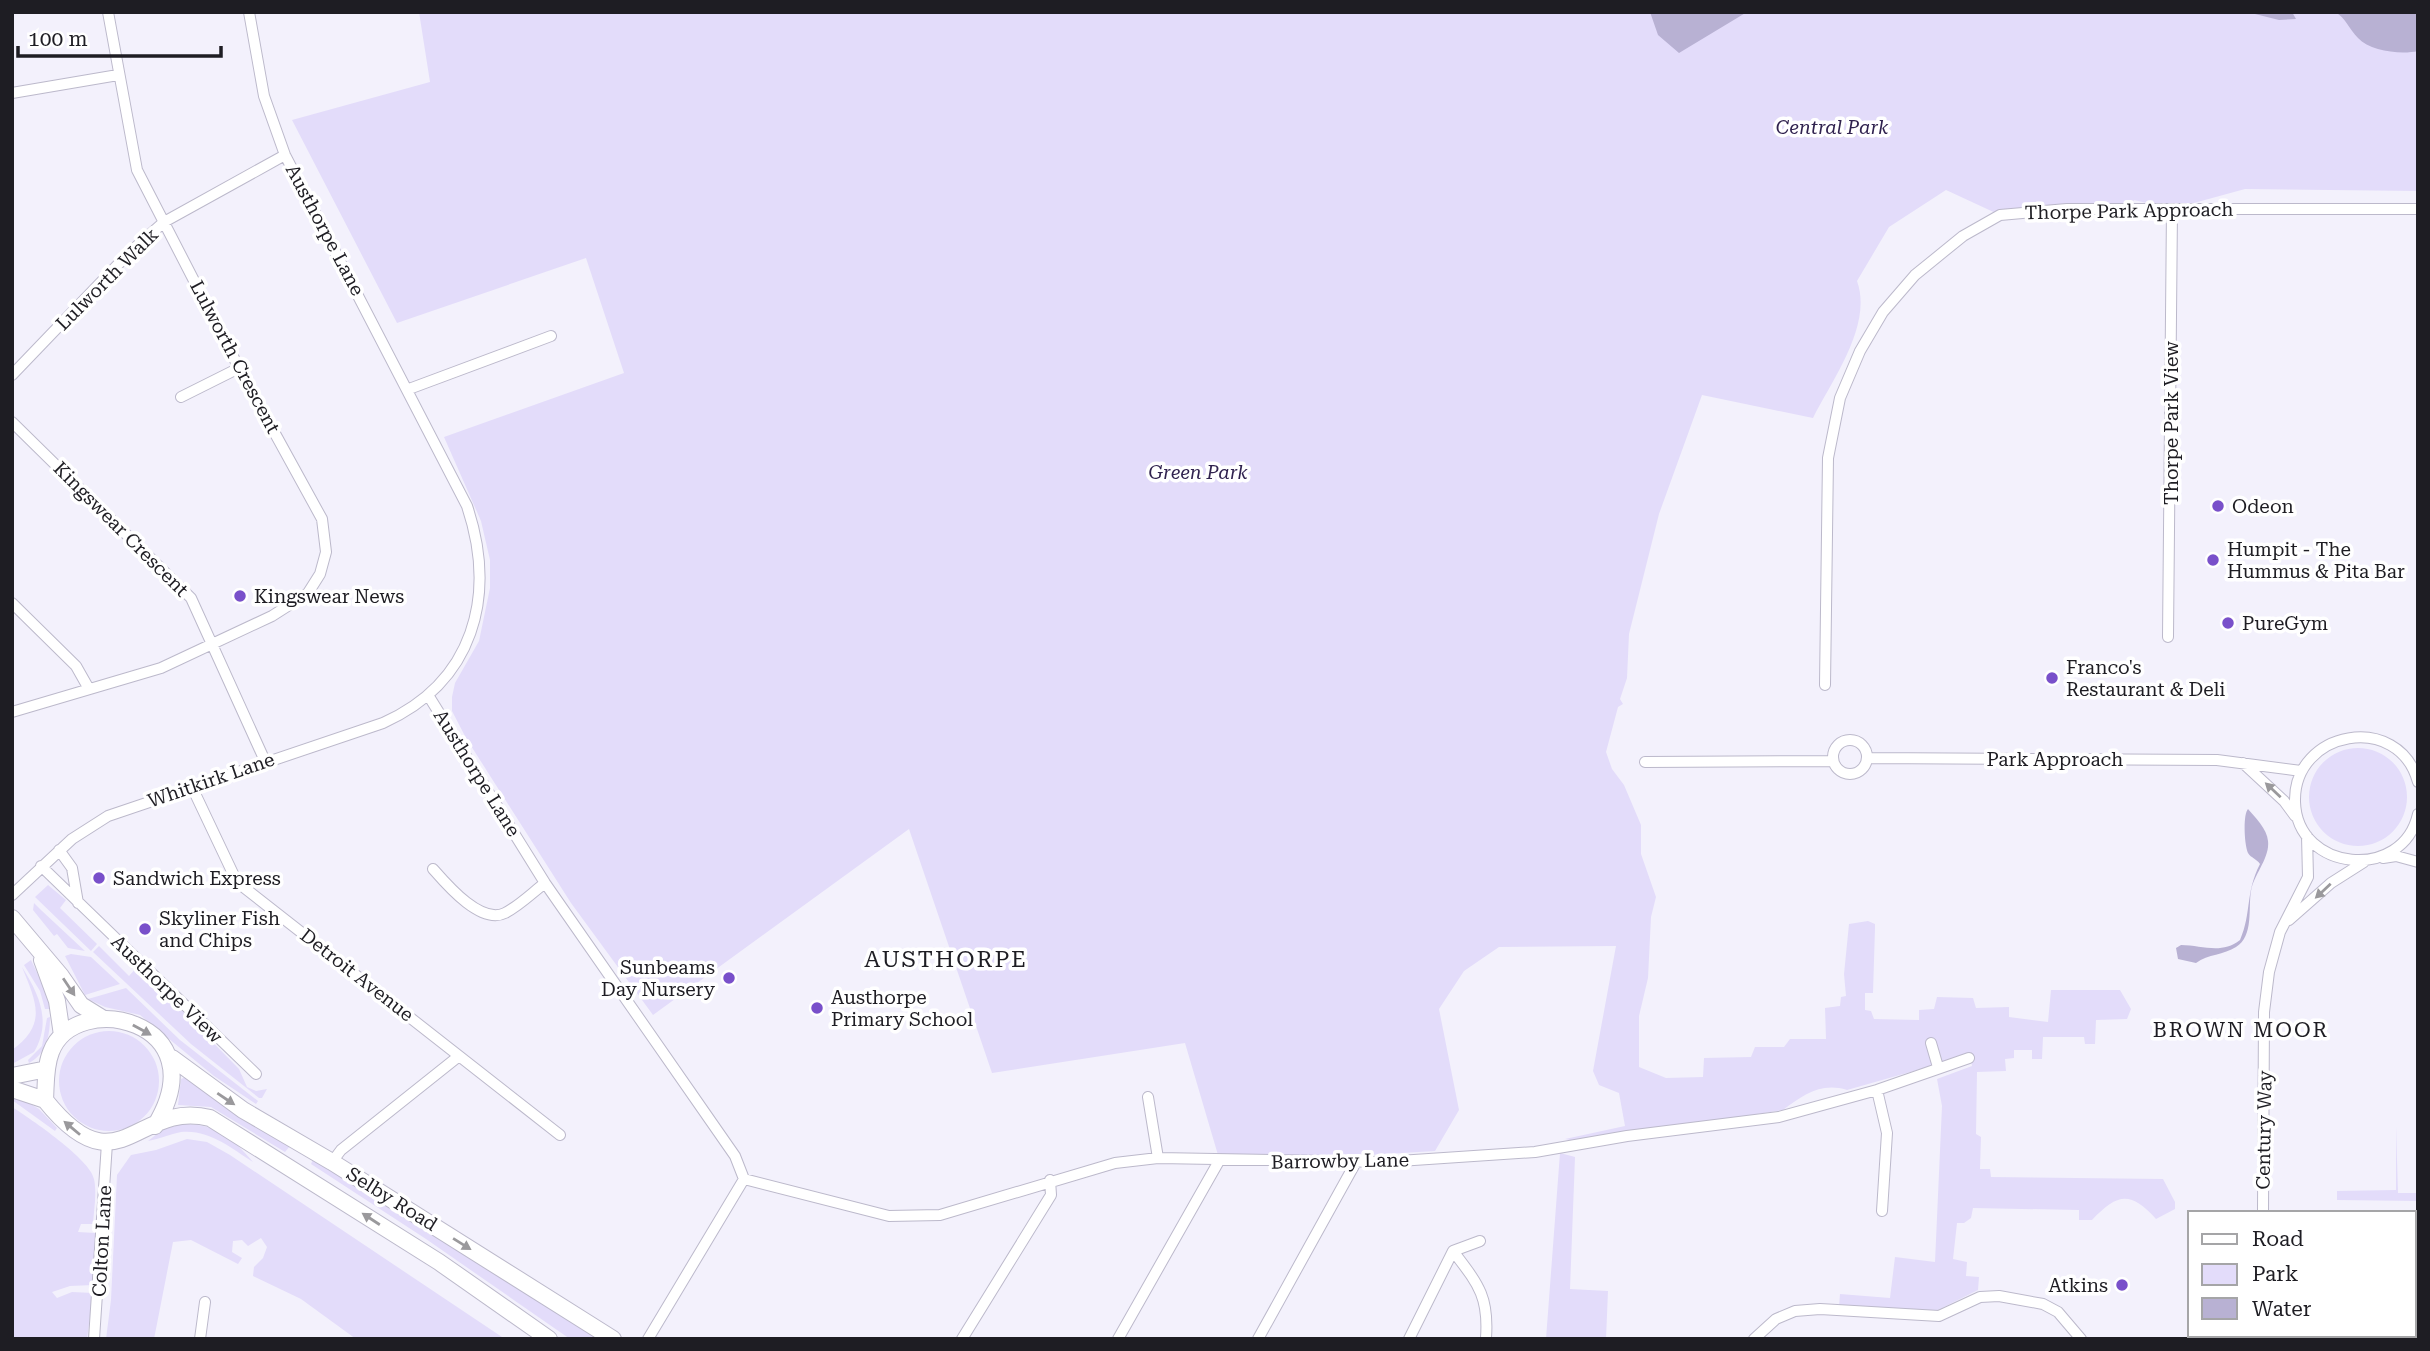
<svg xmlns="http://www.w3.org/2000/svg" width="2430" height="1351" viewBox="0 0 2430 1351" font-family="'Roboto Serif',serif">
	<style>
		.green { fill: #e3dcfa }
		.water { fill: #b8b1d3 }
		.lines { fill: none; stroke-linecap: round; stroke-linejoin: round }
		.minor-casing { stroke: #bcb9cb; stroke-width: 12 }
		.secondary-casing { stroke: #bcb9cb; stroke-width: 18 }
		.minor { stroke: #fff; stroke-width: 10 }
		.secondary { stroke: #fff; stroke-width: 16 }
		.oneway { fill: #9a999c }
		.poi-dot { fill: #7950ca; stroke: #fff; stroke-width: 2.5 }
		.labels { text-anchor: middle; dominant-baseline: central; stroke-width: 7; stroke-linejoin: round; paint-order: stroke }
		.park-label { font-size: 19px; font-style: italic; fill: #30224f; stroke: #fff }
		.street-label { font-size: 19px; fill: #1e1d23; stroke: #fff }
		.poi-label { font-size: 19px; fill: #1e1d23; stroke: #fff; text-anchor: start }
		.neighbourhood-label { font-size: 21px; letter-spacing: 2px; fill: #1e1d23; stroke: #fff }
		.quarter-label { font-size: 23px; letter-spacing: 2px; fill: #1e1d23; stroke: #fff }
	</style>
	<rect width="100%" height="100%" fill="#f3f1fc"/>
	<path class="green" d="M419 12H2418V191L2245 189 2172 209 2134 200 2129 209 2000 215 1946 190 1889 227 1857 281C1873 325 1832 380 1813 418L1702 395 1659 514 1629 634 1627 678 1620 699 1623 704 1618 707 1606 752 1612 769 1624 785 1641 825V854L1656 897 1651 917 1648 978 1639 1016V1067L1666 1078 1703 1077 1704 1058 1751 1057 1755 1047H1784L1790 1039H1826L1825 1008 1840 1006 1841 997 1846 996 1844 974 1849 924 1868 921 1875 924V928L1873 993H1865V1010L1871 1011 1874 1019 1919 1020V1010L1934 1009 1937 997 1973 998 1976 1008 2009 1007V1017L2048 1022 2051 990H2120L2131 1009 2127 1019 2096 1020 2095 1044H2085L2084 1037H2043L2042 1059H2032V1050H2014V1058L2005 1059 2006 1071 1977 1072 1976 1134 1981 1137 1980 1169H1990L1991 1177 2163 1179 2175 1202V1209L2156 1219C2130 1190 2117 1194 2092 1220H2079V1210L1973 1208 1971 1218 1964 1223H1957L1953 1259 1967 1262 1966 1276 1979 1277 1978 1290 1934 1312 1839 1307 1840 1294 1890 1298 1895 1257 1935 1262 1942 1106 1937 1079 1972 1066 1970 1055 1847 1090C1821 1082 1803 1095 1783 1110L1580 1142 1565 1139 1625 1126 1619 1093 1599 1085 1593 1071 1616 946 1499 947 1464 971 1439 1009 1459 1110 1435 1151 1353 1156 1218 1155 1185 1043 992 1073 909 829 653 1015 571 903 466 738 452 711V697L455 683 479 641 490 588V560L481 521 444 437 624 373 586 258 397 323 292 120 430 82Z
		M2309 797a49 49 0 1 1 98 0a49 49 0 1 1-98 0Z
		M48 885 66 900 60 908 97 944 91 951 35 897Z
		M34 903 41 910 85 951 68 948 57 934 54 936 33 910Z
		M99 946 129 976 138 966 239 1069 247 1087 256 1091 267 1089 262 1098H259L191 1044 93 952Z
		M71 954 91 957 120 984 85 995 65 956Z
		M31 960 48 996 50 1009H45L40 991 24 965Z
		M22 967C39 994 52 1022 34 1052L12 1064V1050C48 1024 36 1002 22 967Z
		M126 988 180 1040 258 1101 256 1104 214 1076 140 1015 105 1007 88 999Z
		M50 1017C50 1036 46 1054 29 1063L28 1060 42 1046 47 1018Z
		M59 1081a50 50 0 1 1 100 0a50 50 0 1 1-100 0Z
		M186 1077 290 1146 285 1152 211 1107 178 1105 181 1079Z
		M12 1093 39 1109 57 1128 55 1131 12 1100Z
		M12 1107C31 1119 91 1160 94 1179 97 1193 94 1209 93 1224H81L78 1232 95 1233 93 1285 70 1286 52 1292 57 1298 72 1292 93 1293 87 1339H12Z
		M182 1124C215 1123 233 1138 253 1162 231 1148 209 1129 181 1132 170 1134 160 1139 148 1141L162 1130Z
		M2396 1126 2398 1193H2418V1201L2337 1200V1191L2396 1190Z
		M187 1139 207 1142 230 1155 505 1339H356L301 1299 253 1276 254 1267 263 1258 267 1247 261 1238 248 1246 242 1240 233 1241 232 1252 242 1258 238 1264 191 1240 173 1242 154 1339H106L111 1300 117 1175 131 1155 156 1150Z
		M1560 1153 1575 1157 1570 1289 1608 1291 1606 1339H1546Z
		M314 1157 602 1339H570L426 1239 311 1164Z
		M2414 1311H2418V1339H2379L2380 1335H2414Z"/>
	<path class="water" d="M1650 12H1747L1679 53 1658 35Z
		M2247 12H2292L2296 19 2279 20Z
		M2335 12H2418V51C2401 55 2370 51 2358 38 2349 29 2346 18 2335 12Z
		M2248 809C2255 817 2267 829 2268 841 2270 858 2254 874 2251 891 2248 908 2254 936 2236 947 2224 955 2208 954 2196 963L2178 959 2176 948 2181 945C2202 945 2221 955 2240 940 2252 912 2245 893 2260 864 2257 859 2251 858 2248 853 2244 844 2243 814 2248 809Z"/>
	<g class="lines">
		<defs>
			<path id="minor" d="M12 93 118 75
				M12 375 129 253 164 222 285 155
				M409 389 551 336
				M181 397 239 368
				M12 422 191 598 265 761
				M12 603 76 666 89 689
				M2168 637 2172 209
				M1825 685 1828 458 1840 398 1860 351 1883 312 1915 275 1963 236 2000 215 2067 209H2418
				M428 695 545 883 735 1156 744 1179 648 1339
				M12 712 161 668 272 616 308 593 320 574 326 552 322 519 239 368 137 170 108 12
				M1833 757a17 17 0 1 1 34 0a17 17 0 1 1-34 0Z
				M1867 758 2217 760 2301 771
				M1645 762 1833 761
				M2243 763 2284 801 2295 816
				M2418 782C2399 711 2293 730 2295 802 2297 872 2403 882 2418 814
				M191 785 237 882 560 1135
				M59 850 72 868 78 903
				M2383 858 2396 856 2418 862
				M41 866 256 1074
				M433 869C447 885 481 925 505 913 519 906 532 893 545 883
				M12 895 72 839 108 816 383 723C474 682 497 596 467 506L285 155 264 96 249 12
				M2289 920 2331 883 2364 862
				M1931 1043 1938 1067
				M1877 1090 1887 1133 1882 1211
				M1148 1097 1158 1158
				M332 1162 341 1150 459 1056
				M744 1179 889 1216 940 1215 1115 1163 1158 1158 1384 1162 1535 1152 1627 1136 1779 1117 1877 1090 1969 1058
				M2263 1213 2264 1012 2269 972 2280 932 2308 877 2307 836
				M1453 1251C1478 1284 1489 1296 1486 1338
				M94 1339 107 1143
				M200 1339 205 1302
				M962 1339 1051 1195 1050 1180
				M1118 1339 1219 1161
				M1258 1339 1356 1162
				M1409 1339 1453 1251 1480 1241
				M1754 1339 1776 1319 1795 1311 1820 1309 1939 1316 1980 1297 1999 1296 2043 1304 2058 1312 2081 1339
				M2223 1339 2225 1335"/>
			<path id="secondary" d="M12 918 61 976 81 1005 102 1018
				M42 960 57 1001 62 1035
				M172 1058 243 1110 332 1162 613 1339
				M12 1076 47 1069
				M12 1089 45 1100
				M155 1126C220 1020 75 988 51 1052 45 1067 46 1084 45 1100 119 1193 137 1099 210 1118L439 1262 549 1339"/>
		</defs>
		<use href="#minor" class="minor-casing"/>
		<use href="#secondary" class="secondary-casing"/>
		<use href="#minor" class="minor"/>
		<use href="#secondary" class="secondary"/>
	</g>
	<defs><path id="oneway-solid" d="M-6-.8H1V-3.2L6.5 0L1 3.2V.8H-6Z" transform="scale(1.75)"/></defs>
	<g class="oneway">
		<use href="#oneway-solid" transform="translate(2273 790) rotate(-137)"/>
		<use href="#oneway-solid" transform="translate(2323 891) rotate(137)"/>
		<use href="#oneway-solid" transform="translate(69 987) rotate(56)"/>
		<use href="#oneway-solid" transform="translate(142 1030) rotate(29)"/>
		<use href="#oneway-solid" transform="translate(226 1099) rotate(34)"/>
		<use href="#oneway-solid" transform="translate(72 1128) rotate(-140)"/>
		<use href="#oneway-solid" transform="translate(371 1219) rotate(-147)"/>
		<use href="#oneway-solid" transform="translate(462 1244) rotate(32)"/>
	</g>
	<g class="poi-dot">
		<circle cx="2218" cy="506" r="7"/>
		<circle cx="2213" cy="560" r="7"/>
		<circle cx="240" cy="596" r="7"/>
		<circle cx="2228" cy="623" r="7"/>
		<circle cx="2052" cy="678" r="7"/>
		<circle cx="99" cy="878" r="7"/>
		<circle cx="145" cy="929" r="7"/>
		<circle cx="729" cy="978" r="7"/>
		<circle cx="817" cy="1008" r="7"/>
		<circle cx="2122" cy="1285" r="7"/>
	</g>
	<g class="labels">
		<g class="park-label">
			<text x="1832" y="127">Central Park</text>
			<text x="1198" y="472">Green Park</text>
		</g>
		<g class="street-label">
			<text transform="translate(2129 211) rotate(-1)">Thorpe Park Approach</text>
			<text transform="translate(325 230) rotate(62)">Austhorpe Lane</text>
			<text transform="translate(107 279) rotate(-45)">Lulworth Walk</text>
			<text transform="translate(235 357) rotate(62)">Lulworth Crescent</text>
			<text transform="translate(2171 423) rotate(-90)">Thorpe Park View</text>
			<text transform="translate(121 529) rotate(45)">Kingswear Crescent</text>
			<text x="2055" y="759">Park Approach</text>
			<text transform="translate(477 773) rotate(58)">Austhorpe Lane</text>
			<text transform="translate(211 780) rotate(-19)">Whitkirk Lane</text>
			<text transform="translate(357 975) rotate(38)">Detroit Avenue</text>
			<text transform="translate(167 989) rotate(44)">Austhorpe View</text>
			<text transform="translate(2264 1130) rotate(-89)">Century Way</text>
			<text transform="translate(1340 1161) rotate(-1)">Barrowby Lane</text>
			<text transform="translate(392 1199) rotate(32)">Selby Road</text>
			<text transform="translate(102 1241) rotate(-87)">Colton Lane</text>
		</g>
		<g class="poi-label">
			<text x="2232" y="506">Odeon</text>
			<text x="2227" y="549">Humpit - The<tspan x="2227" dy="22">Hummus &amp; Pita Bar</tspan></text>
			<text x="254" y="596">Kingswear News</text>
			<text x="2242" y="623">PureGym</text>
			<text x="2066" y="667">Franco's<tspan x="2066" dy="22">Restaurant &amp; Deli</tspan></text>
			<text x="113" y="878">Sandwich Express</text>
			<text x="159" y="918">Skyliner Fish<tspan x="159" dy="22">and Chips</tspan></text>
			<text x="715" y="967" text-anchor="end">Sunbeams<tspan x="715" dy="22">Day Nursery</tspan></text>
			<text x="831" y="997">Austhorpe<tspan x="831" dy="22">Primary School</tspan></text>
			<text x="2108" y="1285" text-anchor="end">Atkins</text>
		</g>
		<g class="neighbourhood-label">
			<text x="2241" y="1030">BROWN MOOR</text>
		</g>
		<g class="quarter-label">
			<text x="946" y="959">AUSTHORPE</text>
		</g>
	</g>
	<rect width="2430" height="1351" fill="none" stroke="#1e1d23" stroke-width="28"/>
	<rect x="2188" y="1211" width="228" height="126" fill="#ffffff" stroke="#a5a5a7" stroke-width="2"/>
	<rect x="2202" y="1234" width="35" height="10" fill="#ffffff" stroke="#a5a5a7" stroke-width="2"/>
	<text x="2252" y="1246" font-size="21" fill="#1e1d23">Road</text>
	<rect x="2202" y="1264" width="35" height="21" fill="#e3dcfa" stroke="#a5a5a7" stroke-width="2"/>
	<text x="2252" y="1281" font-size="21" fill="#1e1d23">Park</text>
	<rect x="2202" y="1298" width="35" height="21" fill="#b8b1d3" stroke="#a5a5a7" stroke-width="2"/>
	<text x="2252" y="1316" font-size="21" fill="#1e1d23">Water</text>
	<path d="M18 46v10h203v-10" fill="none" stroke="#1e1d23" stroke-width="3.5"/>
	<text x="28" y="46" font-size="21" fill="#1e1d23" stroke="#ffffff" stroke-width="5" paint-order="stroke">100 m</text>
</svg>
